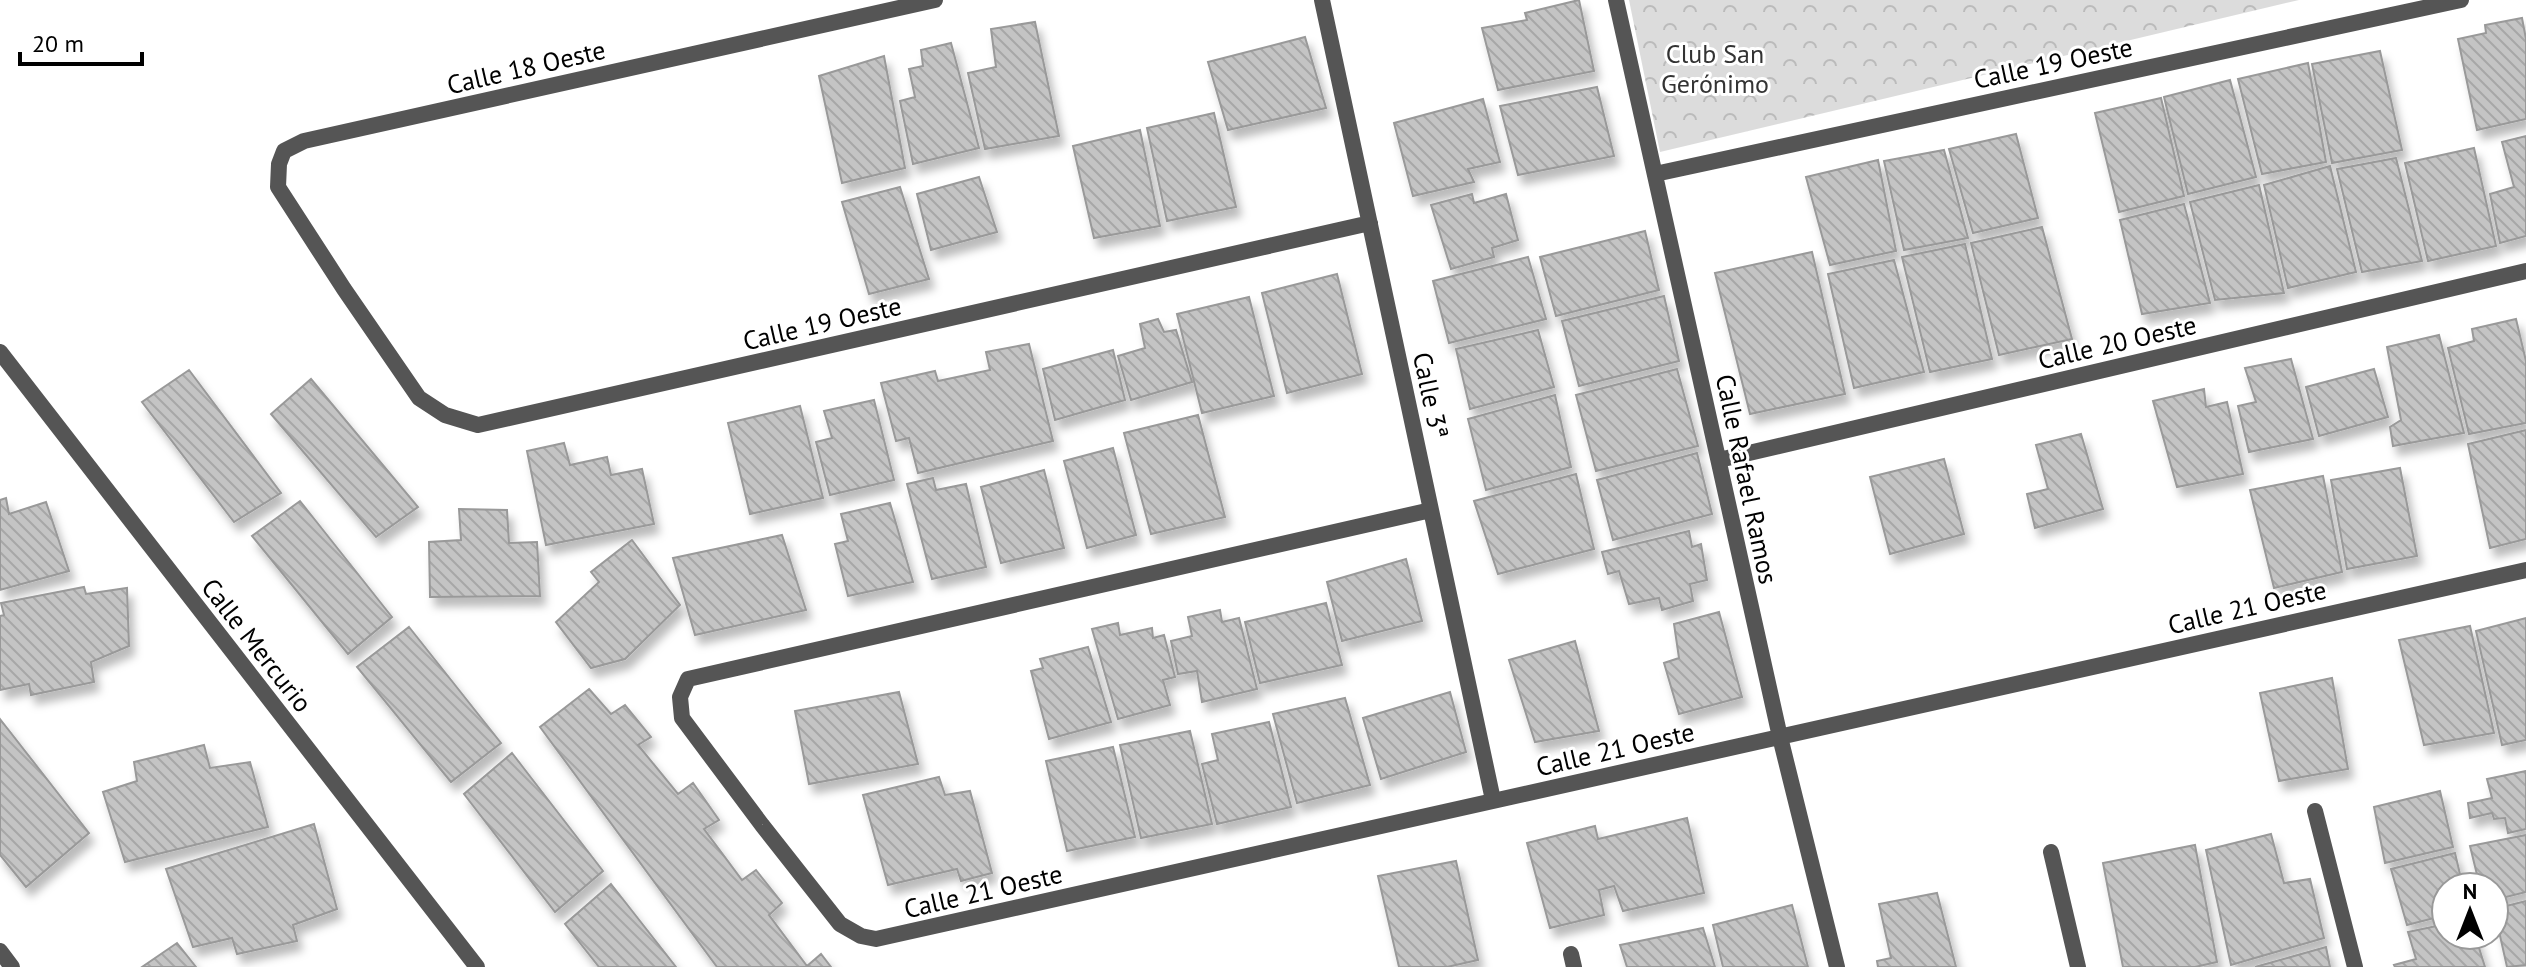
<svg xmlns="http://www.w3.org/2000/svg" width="2526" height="967" viewBox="0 0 2526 967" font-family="'PT Sans',sans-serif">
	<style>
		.forest { fill: url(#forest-crowns) }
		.building { fill: url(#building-back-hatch); stroke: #999; stroke-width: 2; filter: url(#shadow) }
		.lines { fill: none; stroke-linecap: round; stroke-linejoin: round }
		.street { stroke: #555; stroke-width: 16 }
		.labels { text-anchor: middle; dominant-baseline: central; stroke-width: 6; stroke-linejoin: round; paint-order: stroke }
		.park-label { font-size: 26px; fill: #333; stroke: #fff }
		.street-label { font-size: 26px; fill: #000; stroke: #fff }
	</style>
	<defs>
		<pattern id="forest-crowns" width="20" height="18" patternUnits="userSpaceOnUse" patternTransform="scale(2)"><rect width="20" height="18" fill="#dcdcdc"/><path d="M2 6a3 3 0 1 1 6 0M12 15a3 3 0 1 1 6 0" fill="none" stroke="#bbb"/></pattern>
		<pattern id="building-back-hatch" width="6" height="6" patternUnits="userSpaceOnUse" patternTransform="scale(2)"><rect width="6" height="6" fill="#c4c4c4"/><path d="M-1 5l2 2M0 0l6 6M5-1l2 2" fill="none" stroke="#a7a7a7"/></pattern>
		<filter id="shadow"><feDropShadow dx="5" dy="9" stdDeviation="4" flood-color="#0004"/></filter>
	</defs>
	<rect width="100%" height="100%" fill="#fff"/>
	<path class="forest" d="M1629 0H2299L1660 152Z"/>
	<path class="building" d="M1579 0 1594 71 1498 90 1482 28 1527 20 1525 13Z
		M2522 18 2526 39V119L2477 130 2458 39 2486 33 2485 25Z
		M1035 22 1059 136 985 149 968 73 996 67 991 29Z
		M1305 37 1326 108 1228 130 1208 62Z
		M951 43 979 148 913 164 900 101 915 97 909 69 923 66 921 50Z
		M2380 51 2402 150 2332 163 2312 64Z
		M884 56 905 168 842 183 819 76Z
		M2308 63 2326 162 2262 174 2238 79Z
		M2230 80 2256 177 2188 194 2164 97Z
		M1597 87 1614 156 1518 175 1500 106Z
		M2161 98 2184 196 2119 212 2095 113Z
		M1483 99 1500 162 1468 169 1474 182 1413 196 1394 123Z
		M1214 113 1236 207 1167 221 1147 128Z
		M1140 130 1160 226 1094 238 1073 146Z
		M2016 134 2038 218 1973 233 1949 149Z
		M2526 136V236L2500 243 2490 194 2514 187 2502 142Z
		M2474 148 2496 246 2428 261 2405 163Z
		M1944 150 1968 238 1904 250 1884 161Z
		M2396 158 2422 261 2362 272 2337 169Z
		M1878 160 1896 251 1830 265 1806 177Z
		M2330 166 2356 272 2288 288 2264 185Z
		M979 177 997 232 931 250 917 194Z
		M2259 185 2284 293 2215 300 2190 202Z
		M900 187 929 279 869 294 842 202Z
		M1472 194 1474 203 1506 194 1518 240 1492 248 1494 257 1451 269 1431 205Z
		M2184 204 2210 303 2142 314 2120 220Z
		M2042 227 2072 339 1999 355 1971 243Z
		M1645 231 1659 290 1556 316 1540 257Z
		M1965 244 1992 359 1930 372 1902 257Z
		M1812 252 1845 394 1750 414 1715 273Z
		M1528 257 1546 319 1449 343 1433 281Z
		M1894 260 1924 372 1854 388 1828 274Z
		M1337 274 1362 374 1287 393 1262 293Z
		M1664 296 1679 361 1579 386 1562 321Z
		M1249 297 1274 396 1202 413 1177 314Z
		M1158 319 1164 332 1176 330 1192 382 1131 400 1118 356 1145 348 1140 324Z
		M2516 319 2526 361V423L2469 434 2448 348 2474 341 2472 329Z
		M1538 330 1554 387 1470 409 1456 349Z
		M2439 335 2464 433 2393 446 2390 427 2401 420 2387 347Z
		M1029 344 1053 441 918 473 909 438 896 441 881 383 935 371 938 381 990 370 986 352Z
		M1113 350 1125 400 1055 420 1043 369Z
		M2291 359 2313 439 2249 452 2238 406 2256 402 2245 368Z
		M1677 369 1698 446 1596 471 1576 395Z
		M2374 369 2388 417 2319 436 2306 387Z
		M189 370 281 493 234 522 142 402Z
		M311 379 418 507 376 537 271 414Z
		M2204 389 2206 407 2227 402 2243 474 2177 487 2153 401Z
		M1555 395 1571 467 1486 490 1468 419Z
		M874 400 894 480 830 495 816 442 832 438 824 411Z
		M800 406 823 498 750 514 728 423Z
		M1198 415 1225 517 1151 534 1124 433Z
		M2526 430V539L2490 548 2468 444Z
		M2081 434 2103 509 2035 528 2027 494 2048 489 2036 445Z
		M564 443 570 465 607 457 611 475 642 469 654 524 546 545 527 451Z
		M1113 448 1136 535 1087 548 1064 461Z
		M1697 453 1712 514 1613 540 1597 480Z
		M1944 459 1964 534 1890 554 1870 477Z
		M2400 468 2417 556 2347 569 2331 480Z
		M1044 470 1064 548 1001 563 981 487Z
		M1576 474 1594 549 1498 574 1474 501Z
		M2323 476 2342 572 2274 588 2250 490Z
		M933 478 936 490 966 484 986 567 932 579 907 484Z
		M6 498 9 514 46 502 69 571 0 590V500Z
		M300 501 392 617 348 654 252 536Z
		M890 503 913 582 848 596 835 544 848 541 841 514Z
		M459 509 507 510 509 543 537 542 540 596 430 597 429 542 461 540Z
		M1689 531 1692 547 1701 544 1707 580 1690 584 1693 601 1662 610 1659 598 1629 604 1619 571 1608 574 1602 552Z
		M782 535 806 610 695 635 673 558Z
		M632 540 680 605 625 659 591 668 556 622 599 582 591 572Z
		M1406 559 1422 621 1342 641 1327 582Z
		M84 587 86 594 127 588 129 646 91 662 94 682 31 695 29 684 0 690V616L4 615 1 603Z
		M1326 603 1342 665 1260 683 1245 622Z
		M1220 610 1222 622 1239 618 1257 689 1202 702 1197 671 1178 674 1171 641 1192 636 1188 617Z
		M1719 612 1742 697 1679 714 1664 663 1679 658 1674 624Z
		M2526 618V740L2502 745 2476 631Z
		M1118 623 1120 635 1152 628 1153 638 1164 635 1175 677 1163 680 1170 705 1118 719 1092 629Z
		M2470 626 2494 733 2424 745 2399 640Z
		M409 627 501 743 451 782 357 667Z
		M1575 641 1599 731 1535 742 1509 660Z
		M1088 647 1111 722 1049 739 1031 671 1043 668 1040 659Z
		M2332 678 2348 769 2279 781 2260 693Z
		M589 689 611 714 625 705 651 737 638 745 678 794 693 783 719 820 704 829 742 880 756 870 782 903 769 915 807 966 821 954 831 967H717L540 727Z
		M899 692 918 764 809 784 795 711Z
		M1450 692 1466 752 1381 779 1363 718Z
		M1345 698 1370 785 1297 803 1273 714Z
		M0 719 89 833 26 887 0 855Z
		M1269 722 1291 807 1217 824 1202 764 1218 760 1212 734Z
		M1190 731 1212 824 1141 838 1120 745Z
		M204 745 210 768 250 762 268 827 125 862 103 792 137 781 134 762Z
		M1113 747 1135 837 1067 851 1046 761Z
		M512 753 603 871 555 912 464 794Z
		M2526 771V829L2508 833 2505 818 2494 819 2492 813 2470 818 2468 803 2492 798 2487 779Z
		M939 777 945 795 970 791 992 873 961 881 957 869 888 885 863 795Z
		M2440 791 2453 847 2385 863 2374 807Z
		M1687 818 1704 893 1623 911 1614 886 1599 890 1604 915 1550 928 1527 843 1595 826 1598 839Z
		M314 824 337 909 293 925 297 941 237 954 232 938 193 947 166 869Z
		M2271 834 2284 883 2310 879 2324 938 2231 965 2206 850Z
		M2526 835V892L2494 900V887H2480L2470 846Z
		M2195 845 2217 962 2195 967H2123L2103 863Z
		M2455 853 2463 887H2446V915L2407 925 2391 869Z
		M1456 861 1478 960 1447 967H1399L1378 876Z
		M611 884 676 967H599L565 924Z
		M1937 893 1956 967H1878L1877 961 1891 958 1879 904Z
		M2526 901V965L2507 967 2494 909Z
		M1792 905 1808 967H1723L1713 925Z
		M2446 924V935H2475L2485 967H2395L2394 965 2416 959 2408 932Z
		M1703 928 1715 967H1627L1620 945Z
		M177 943 196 967H142Z
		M2326 947 2330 967H2255Z"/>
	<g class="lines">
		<path class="street" d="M935 0 304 141 284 151 279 164 278 187 344 289 419 398 445 415 478 425 1370 223
			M1322 0 1493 800
			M1616 0 1780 737 1837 967
			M1655 174 2461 0
			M0 352 477 967
			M1719 460 2526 271
			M1431 510 688 679 680 697 682 718 762 825 840 924 861 936 876 939 2526 570
			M2315 811 2355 967
			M2051 852 2078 967
			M0 951 12 967
			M1571 954 1574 967"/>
	</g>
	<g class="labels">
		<g class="park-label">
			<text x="1715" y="53">Club San<tspan x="1715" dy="30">Gerónimo</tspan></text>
		</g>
		<g class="street-label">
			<text transform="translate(2053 63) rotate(-12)">Calle 19 Oeste</text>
			<text transform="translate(526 67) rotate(-13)">Calle 18 Oeste</text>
			<text transform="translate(822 323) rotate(-13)">Calle 19 Oeste</text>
			<text transform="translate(2117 342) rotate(-13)">Calle 20 Oeste</text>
			<text transform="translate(1431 395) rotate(78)">Calle 3ª</text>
			<text transform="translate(1747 479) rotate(78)">Calle Rafael Ramos</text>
			<text transform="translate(2247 607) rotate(-13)">Calle 21 Oeste</text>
			<text transform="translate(257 645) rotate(52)">Calle Mercurio</text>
			<text transform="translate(1615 749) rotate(-13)">Calle 21 Oeste</text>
			<text transform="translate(983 891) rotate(-13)">Calle 21 Oeste</text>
		</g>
	</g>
	<g transform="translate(2470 911)"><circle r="38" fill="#ffffff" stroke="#999999" stroke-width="2"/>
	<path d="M0-6L14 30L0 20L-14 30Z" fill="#000000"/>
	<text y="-12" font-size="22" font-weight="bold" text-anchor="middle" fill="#000000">N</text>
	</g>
	<path d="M20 52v12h122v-12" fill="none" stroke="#000000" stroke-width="4"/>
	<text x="32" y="52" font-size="24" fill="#000000" stroke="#ffffff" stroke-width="6" paint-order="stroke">20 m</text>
</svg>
